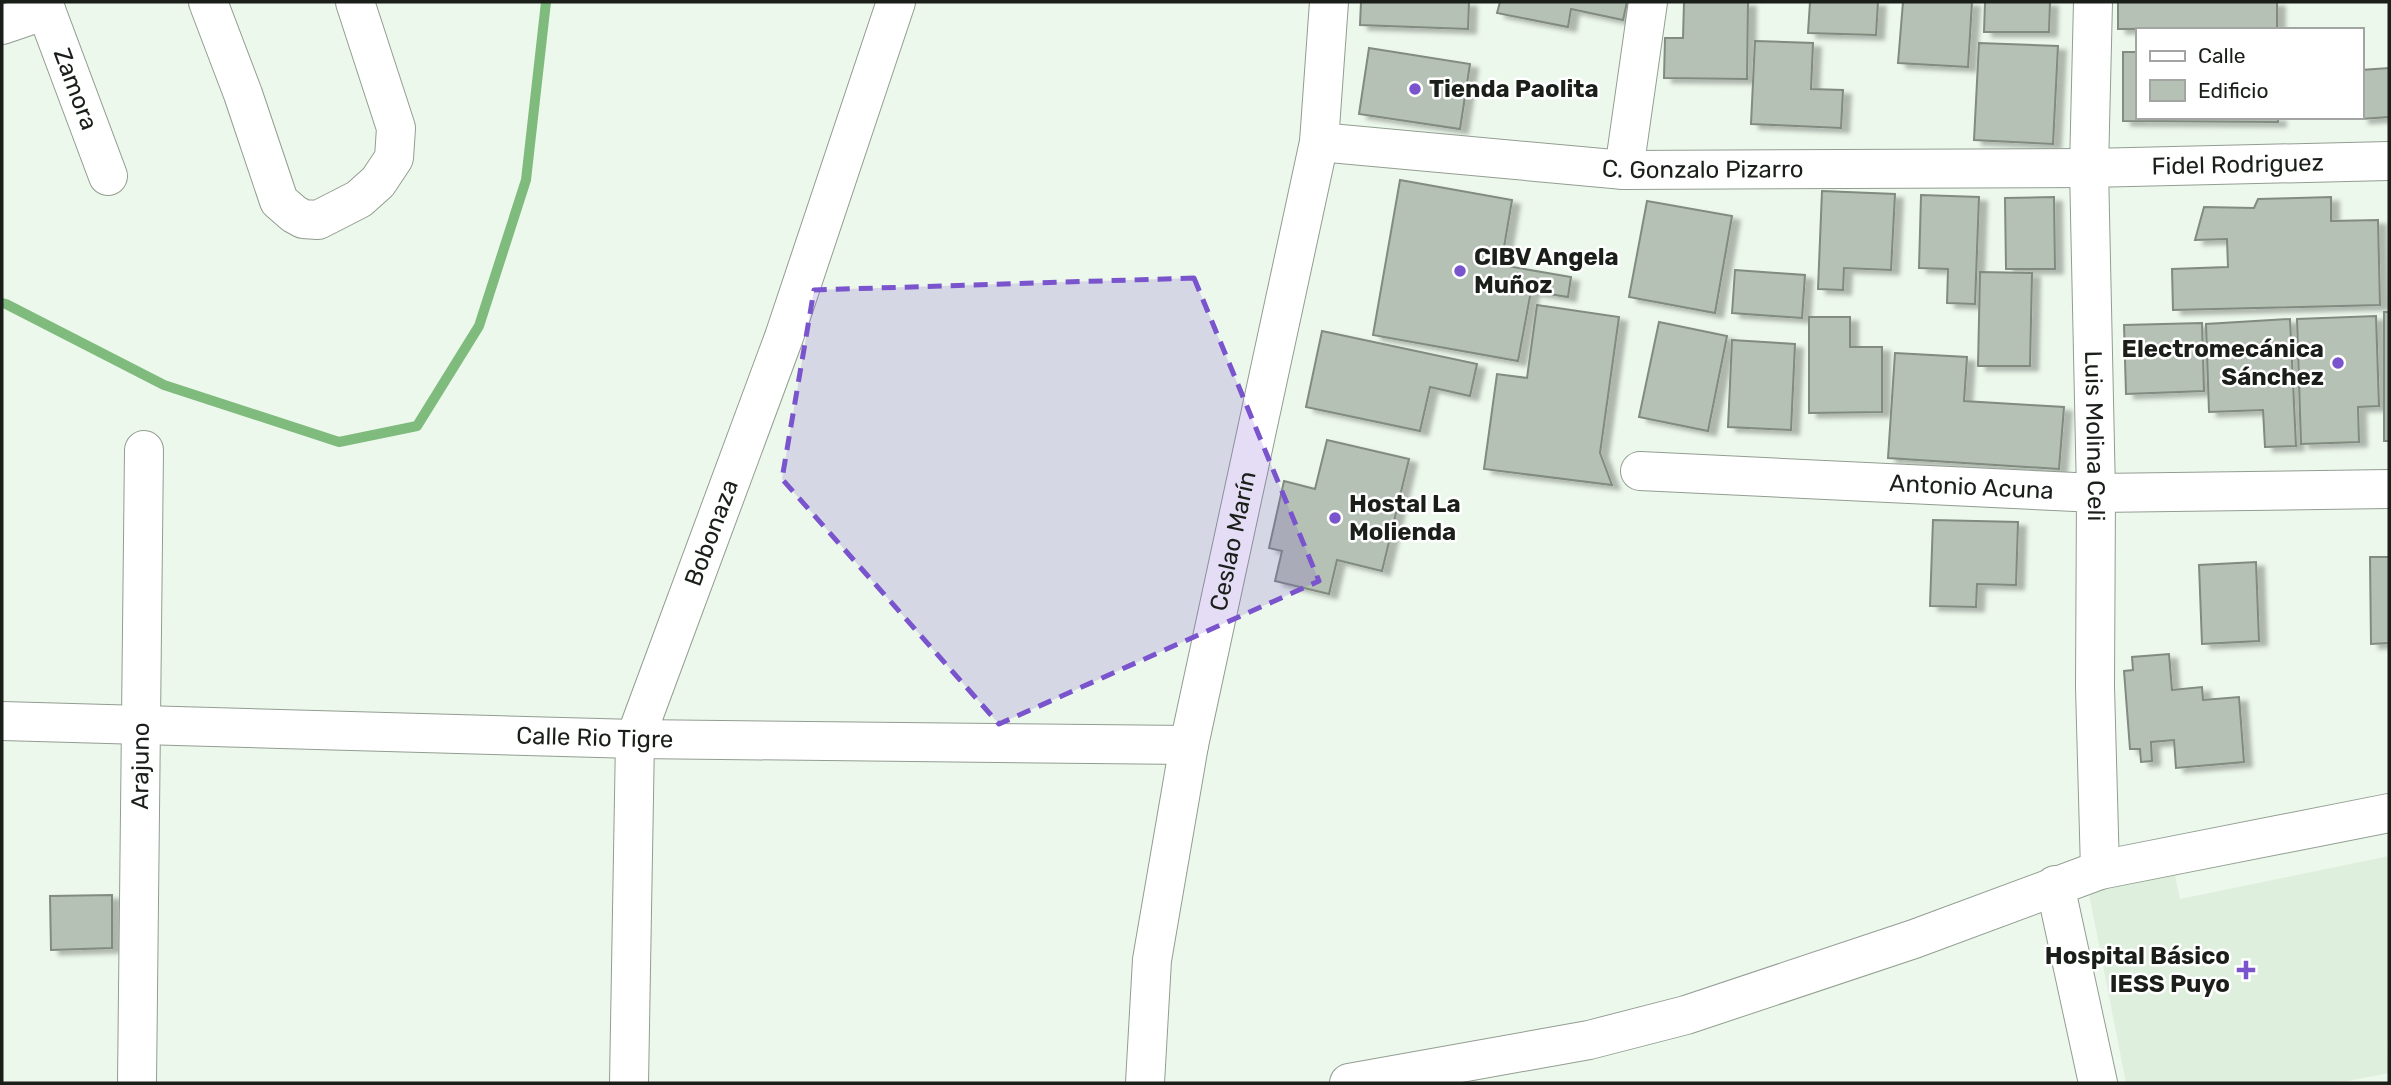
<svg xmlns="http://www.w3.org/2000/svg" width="2391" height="1085" viewBox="0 0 2391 1085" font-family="Rubik,sans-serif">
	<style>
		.built { fill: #deefdd }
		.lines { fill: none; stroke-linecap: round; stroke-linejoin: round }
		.stream { stroke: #7ebb7c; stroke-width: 10 }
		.building { fill: #b6c1b5; stroke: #818b80; stroke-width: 2; filter: url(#shadow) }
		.minor-casing { stroke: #929d91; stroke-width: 40 }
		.major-casing { stroke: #929d91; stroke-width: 40 }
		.minor { stroke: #fff; stroke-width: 38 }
		.major { stroke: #fff; stroke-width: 38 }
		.marked { fill: #7954cd; fill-opacity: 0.2; stroke: #7954cd; stroke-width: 5; stroke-dasharray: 14 9; stroke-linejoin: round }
		.poi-dot { fill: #7954cd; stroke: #fff; stroke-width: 2.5 }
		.labels { text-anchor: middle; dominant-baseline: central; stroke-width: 5; stroke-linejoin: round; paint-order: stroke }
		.street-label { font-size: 24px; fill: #1a1f1a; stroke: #fff }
		.poi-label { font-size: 24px; font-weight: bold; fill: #1a1f1a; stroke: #fff; text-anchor: start }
	</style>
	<defs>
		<filter id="shadow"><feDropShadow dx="8" dy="4.5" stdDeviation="2" flood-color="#0004"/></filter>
	</defs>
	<rect width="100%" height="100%" fill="#edf8ec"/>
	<path class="built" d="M2389 856V1040L2387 1041 2389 1073 2338 1083H2126L2087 884 2173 866 2180 899Z"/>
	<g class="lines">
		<path class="stream" d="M2 303 6 304 164 385 339 442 417 426 479 326 526 180 546 2"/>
	</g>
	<path class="building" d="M1361 2H1469L1468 29 1360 25Z
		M1500 2H1627L1623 20 1571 9 1568 27 1497 13Z
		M1684 2H1748L1747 79 1664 78 1665 38H1683Z
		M1810 2H1878L1876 35 1808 33Z
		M1903 2H1972L1968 67 1898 63Z
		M1985 2H2050L2049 32H1984Z
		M2118 2H2277V28L2118 29Z
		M1755 41 1813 43 1811 89 1843 90 1841 128 1751 124Z
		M1979 43 2058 46 2053 144 1974 140Z
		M1369 48 1470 64 1460 129 1359 114Z
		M2123 52H2137V117H2278V122L2123 121Z
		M2389 68V117L2361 119V70Z
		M1400 180 1512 200 1501 265 1571 277 1568 297 1531 291 1518 361 1373 335Z
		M1822 191 1895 194 1891 270 1844 268 1843 290 1818 289Z
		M1921 195 1979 197 1975 304 1947 303 1948 269 1919 268Z
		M2054 197 2055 269H2006L2005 198Z
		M2331 197V221L2378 220 2380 305 2173 310 2172 269 2228 267 2227 239 2195 240 2204 207 2254 208 2258 199Z
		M1647 201 1732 216 1715 313 1629 297Z
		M1735 270 1805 275 1802 318 1732 313Z
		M1980 272 2032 273 2030 366H1978Z
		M1537 305 1619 317 1600 453 1612 485 1484 469 1497 374 1527 378Z
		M2384 312H2389V441H2384Z
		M2376 316 2379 406 2358 407 2359 442 2301 444 2297 319Z
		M1809 317H1850V347H1882V412L1809 413Z
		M2290 319 2296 446 2265 447 2263 410 2209 412 2206 324Z
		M1659 322 1727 336 1708 431 1639 417Z
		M2202 323 2204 391 2126 394 2124 325Z
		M1322 331 1477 364 1470 396 1430 387 1420 431 1306 407Z
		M1732 340 1795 344 1791 430 1728 427Z
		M1895 353 1967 357 1964 401 2064 407 2059 469 1888 458Z
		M1327 440 1409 459 1382 571 1337 560 1329 594 1275 581 1282 551 1269 548 1284 481 1315 489Z
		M1933 520 2018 522 2016 585 1977 584 1976 607 1930 606Z
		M2370 557H2389V643L2371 644Z
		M2256 562 2259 641 2202 644 2199 565Z
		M2169 654 2172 690 2202 687 2203 700 2239 697 2244 762 2176 768 2174 740 2151 742 2152 761 2141 762 2140 749H2130L2124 671 2133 670 2132 657Z
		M112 895V948L51 950 50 896Z"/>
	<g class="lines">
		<defs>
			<g id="minor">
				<path id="s1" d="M43 2 108 176"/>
				<path d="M208 2 243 94 279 201 294 214 303 219 318 220 359 199 378 182 394 158 396 128 355 2"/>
				<path id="s2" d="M2093 2 2089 168 2096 493 2095 687 2100 870"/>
				<path d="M2 25 46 10"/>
				<path id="s3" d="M1319 142 1624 170 2089 168 2389 161"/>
				<path d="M1624 170 1648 2"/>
				<path id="s4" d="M1640 471 2096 493 2389 489"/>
				<path id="s5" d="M2 721 635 739 1189 745"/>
				<path d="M2055 885 2098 1083"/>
				<path id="s6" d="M137 1083 144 450"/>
				<path id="s7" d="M629 1083 635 739 784 337 896 2"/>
				<path d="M1349 1083 1589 1040 1686 1015 1914 939 2100 870 2389 813"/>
			</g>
			<g id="major">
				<path id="s8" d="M1145 1083 1152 960 1189 745 1319 142 1329 2"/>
			</g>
		</defs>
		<use href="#minor" class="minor-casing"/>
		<use href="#major" class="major-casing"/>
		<use href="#minor" class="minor"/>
		<use href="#major" class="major"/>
	</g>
	<path class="marked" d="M1194 278 1319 581 999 724 782 479 814 290Z"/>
	<g class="poi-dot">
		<circle cx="1415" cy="89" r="7"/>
		<circle cx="1460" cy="271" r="7"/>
		<circle cx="2338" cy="363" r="7"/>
		<circle cx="1335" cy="518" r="7"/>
		<path d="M2242.5 959.5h7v7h7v7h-7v7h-7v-7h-7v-7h7z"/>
	</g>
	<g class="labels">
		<g class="street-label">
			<text stroke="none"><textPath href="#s1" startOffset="93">Zamora</textPath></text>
			<text stroke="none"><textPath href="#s3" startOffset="920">Fidel Rodriguez</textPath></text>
			<text stroke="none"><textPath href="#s3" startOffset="385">C. Gonzalo Pizarro</textPath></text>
			<text stroke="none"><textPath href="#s2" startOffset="434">Luis Molina Celi</textPath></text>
			<text stroke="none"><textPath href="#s4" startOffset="332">Antonio Acuna</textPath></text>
			<text stroke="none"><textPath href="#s7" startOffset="564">Bobonaza</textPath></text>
			<text stroke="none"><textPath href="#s8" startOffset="550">Ceslao Marín</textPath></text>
			<text stroke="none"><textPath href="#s5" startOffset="593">Calle Rio Tigre</textPath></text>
			<text stroke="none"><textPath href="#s6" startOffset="317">Arajuno</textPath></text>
		</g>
		<g class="poi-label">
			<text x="1429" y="89">Tienda Paolita</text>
			<text x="1474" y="257">CIBV Angela<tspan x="1474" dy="28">Muñoz</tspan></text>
			<text x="2324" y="349" text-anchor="end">Electromecánica<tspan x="2324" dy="28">Sánchez</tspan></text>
			<text x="1349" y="504">Hostal La<tspan x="1349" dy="28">Molienda</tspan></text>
			<text x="2230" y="956" text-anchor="end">Hospital Básico<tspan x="2230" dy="28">IESS Puyo</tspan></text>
		</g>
	</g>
	<rect width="2391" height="1085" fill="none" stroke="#1a1f1a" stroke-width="7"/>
	<rect x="2136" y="28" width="228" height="91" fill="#ffffff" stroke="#a3a5a3" stroke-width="2"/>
	<rect x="2150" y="51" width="35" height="10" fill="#ffffff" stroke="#a3a5a3" stroke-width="2"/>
	<text x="2198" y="63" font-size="21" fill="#1a1f1a">Calle</text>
	<rect x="2150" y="80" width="35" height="21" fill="#b6c1b5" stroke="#a3a5a3" stroke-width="2"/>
	<text x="2198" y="98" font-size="21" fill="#1a1f1a">Edificio</text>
</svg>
